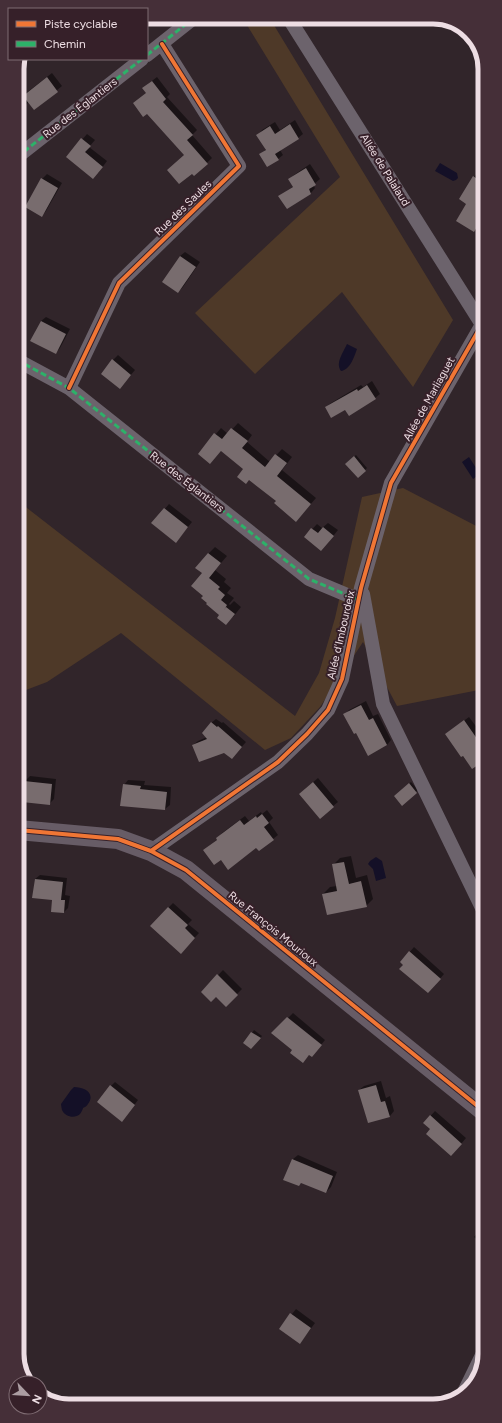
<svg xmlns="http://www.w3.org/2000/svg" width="502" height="1423" viewBox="0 0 502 1423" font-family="Figtree,sans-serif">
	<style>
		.green { fill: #4e3928 }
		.water { fill: #141027 }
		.shadow { fill: #0007 }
		.building { fill: #786c6e }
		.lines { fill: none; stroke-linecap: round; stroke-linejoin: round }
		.street { stroke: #6c636c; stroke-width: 14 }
		.secondary { stroke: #675c66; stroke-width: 20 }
		.quiet { stroke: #2db169; stroke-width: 3; stroke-dasharray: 6 3; stroke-linecap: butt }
		.cycleway-casing { stroke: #362029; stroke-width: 6 }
		.cycleway { stroke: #f07635; stroke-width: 4 }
		.labels { text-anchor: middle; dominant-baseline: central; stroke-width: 4; stroke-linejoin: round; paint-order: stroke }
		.street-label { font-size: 11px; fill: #eddde3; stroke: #362029 }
		.rim { fill: none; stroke: #eddde3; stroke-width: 5 }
	</style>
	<rect width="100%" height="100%" fill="#31252a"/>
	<path class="green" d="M242 17H269L453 320 413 387 342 292 255 374 195 313 340 177Z
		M403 488 484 530V689L397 706 363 642 320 707 291 738 265 750 121 633 47 682 18 693V501L295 716 319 673 335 618 362 497Z"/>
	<path class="water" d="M440 163 457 173 458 178 456 180 453 181 435 171Z
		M347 344 357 349C354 357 350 370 341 371 335 363 343 353 347 344Z
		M469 457 480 474 473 479 462 462Z
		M376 857 382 861 386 878 376 881 373 869 368 864 370 861Z
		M74 1087C84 1087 96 1093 88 1104 87 1106 85 1107 83 1108 83 1109 81 1113 80 1114 75 1119 65 1117 62 1110 62 1110 61 1105 61 1104L71 1090Z"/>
	<path class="shadow" d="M52 73 62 86 34 109 29 102 17 113V100Z
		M157 77 170 94 167 97 197 130 192 135 212 158 194 175 185 155 147 93 148 84Z
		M295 120 303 134 298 138 280 150 283 155 278 159 261 155 266 149 258 135 262 130 275 122 280 130Z
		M87 134 95 140 89 147 107 161 98 173 67 157Z
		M310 164 320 179 313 185 315 188 311 193 287 208 279 196 294 186 290 179 294 175Z
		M480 170 483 172V220L474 231 468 204 474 177Z
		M47 174 62 183 46 211 42 216V179Z
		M185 252 200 262 183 287 178 292 180 256Z
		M46 317 70 329 60 348 56 353 41 321Z
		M118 355 135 370 124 383 113 360Z
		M372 381 380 394 375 398 346 408 326 407 331 403 361 385 363 387Z
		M238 423 252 435 247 442 270 462 282 449 292 457 282 470 316 498 296 521 245 469 222 450 210 463 199 454 221 428 228 434Z
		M356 455 367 468 358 477 346 464Z
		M484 482V495L478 487Z
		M169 504 192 522 180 537 153 523Z
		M328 523 338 530 326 545 305 537 317 524 322 528Z
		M215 547 227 556 215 570 226 579 224 582 231 588 227 593 234 598 229 604 230 605 234 601 241 607 233 617 221 615 204 596 203 573 208 554Z
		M366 701 373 716 378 714 391 740 387 745 357 731 345 715 349 710Z
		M469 717 484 737 482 739 484 742V760L472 768 446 734Z
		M216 719 222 723 223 722 246 742 232 758 224 751 193 745 198 741 207 737 211 723Z
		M30 776 56 779 54 799 49 804 25 781Z
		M318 778 338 802 333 806 305 789Z
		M128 780 145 781 144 785 171 787 170 805 165 809 121 805 124 785Z
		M411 782 418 790 402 804 397 794Z
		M267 810 273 818 269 822 278 835 273 839 257 847 221 859 209 846 218 839 222 833 245 816 249 821 261 812 262 814Z
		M351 856 356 878 367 875 373 899 366 906 323 894 330 887 337 886 333 865 340 858Z
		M40 875 67 878 65 895 70 896 68 908 64 912 35 879Z
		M173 903 192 920 188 924 199 933 185 948 168 908Z
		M414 947 444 974 433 987 401 962Z
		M223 970 242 989 226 1005 216 995 202 992Z
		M293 1013 325 1040 316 1051 310 1054 307 1057 293 1050 273 1033Z
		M254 1030 262 1036 253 1046 252 1033Z
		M381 1081 386 1098 390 1096 394 1111 390 1116 368 1122 359 1090 364 1086Z
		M115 1082 138 1100 126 1116 111 1086Z
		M435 1111 466 1138 456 1150 424 1123Z
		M298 1155 337 1172 331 1187 326 1192 302 1182 299 1185 293 1159Z
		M485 1225V1246L474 1237Z
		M296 1309 315 1323 300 1343 280 1329Z"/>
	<path class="building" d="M47 77 58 92 34 110 23 96Z
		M152 81 166 99 163 102 193 135 187 140 208 164 194 176 192 174 179 184 167 170 184 155 147 114 143 117 133 103 146 93 142 88Z
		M290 124 299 139 275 154 279 160 267 167 259 154 266 150 256 135 270 126 275 134Z
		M81 138 91 146 85 152 103 167 93 179 66 157Z
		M306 168 316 185 309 189 311 194 287 209 278 196 293 187 288 179Z
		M473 176 483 183V217L474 232 456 221 466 204 459 199Z
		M41 178 58 188 42 217 25 207Z
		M180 256 196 267 178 293 162 282Z
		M41 321 66 334 56 354 30 341Z
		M112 359 131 375 120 389 101 374Z
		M367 385 376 399 349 416 345 410 331 418 325 407 357 389 358 391Z
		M231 428 248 441 242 448 265 467 275 454 287 463 277 476 311 504 296 522 274 503 276 501 249 480 246 484 237 477 243 469 221 451 210 464 198 454 214 433 222 439Z
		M354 456 366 471 358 478 345 464Z
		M164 508 188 527 176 543 151 523Z
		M323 527 334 536 321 551 304 537 311 528 318 533Z
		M208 553 221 563 209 578 220 587 218 589 225 595 221 600 227 605 224 610 226 607 235 614 226 625 217 618 219 615 206 604 207 603 201 598 203 596 191 586 202 573 195 568Z
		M361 705 369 720 373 718 387 745 368 756 356 733 354 734 343 714Z
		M464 720 480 743 478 744 484 752V761L472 769 463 756 461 757 445 734Z
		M211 722 217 727 218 726 242 747 232 759 224 753 199 762 192 745 207 739 202 733Z
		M24 781 52 784 50 805 22 802Z
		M313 782 334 807 320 819 299 794Z
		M409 783 417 793 402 806 394 796Z
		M123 784 141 786 140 789 167 792 165 810 120 806Z
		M262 814 269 823 264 827 274 840 259 851 256 848 228 870 221 860 214 865 203 850 217 840 216 838 240 820 244 825 256 816 257 818Z
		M344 862 349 884 361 881 367 907 327 915 322 894 337 891 332 864Z
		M35 879 63 882 61 900H65L64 913 51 912 52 900 32 898Z
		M168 907 188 925 185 928 195 938 181 954 150 926Z
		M409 951 441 979 428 993 399 969 403 965 400 962Z
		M217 974 238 995 226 1007 216 997 211 1002 201 992Z
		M287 1017 322 1045 312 1057 309 1055 303 1063 290 1053 292 1050 271 1033Z
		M251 1032 261 1038 251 1049 243 1043Z
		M110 1085 135 1105 122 1122 97 1102Z
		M376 1085 381 1102 385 1101 390 1117 368 1123 358 1090Z
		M430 1115 462 1144 451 1156 426 1134 430 1129 423 1123Z
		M292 1159 333 1176 326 1193 301 1183 299 1186 283 1180Z
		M290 1313 311 1328 300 1344 279 1329Z"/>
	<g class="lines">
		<path class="street" d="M288 17 481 323
			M147 55 195 17
			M17 157 142 59
			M17 360 69 388 309 579 359 600
			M69 388 119 283 239 166 162 44
			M363 594 383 704 484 912
			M151 851 278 762 307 734 328 710 342 679 361 588 391 483 484 321
			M464 1392 485 1349"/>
		<path class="secondary" d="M18 830 118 839 151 851 186 870 485 1112"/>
		<path class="quiet" d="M147 55 195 17
			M17 157 142 59
			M17 360 69 388 309 579 359 600"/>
		<defs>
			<path id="cycleway" d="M69 388 119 283 239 166 162 44
				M18 830 118 839 151 851 186 870 485 1112
				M151 851 278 762 307 734 328 710 342 679 361 588 391 483 484 321"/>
		</defs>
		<use href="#cycleway" class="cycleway-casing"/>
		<use href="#cycleway" class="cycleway"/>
	</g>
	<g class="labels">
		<g class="street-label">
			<text transform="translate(80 108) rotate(-38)">Rue des Églantiers</text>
			<text transform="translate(385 170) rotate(58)">Allée de Palalaud</text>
			<text transform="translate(183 208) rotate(-44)">Rue des Saules</text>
			<text transform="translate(429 399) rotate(-61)">Allée de Marliaguet</text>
			<text transform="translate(187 482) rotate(38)">Rue des Églantiers</text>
			<text transform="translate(341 635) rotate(-77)">Allée d'Imbourdeix</text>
			<text transform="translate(273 929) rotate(39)">Rue François Mourioux</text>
		</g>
	</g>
	<path d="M0 0H502V1423H0ZM69 24H433A45 45 0 0 1 478 69V1354A45 45 0 0 1 433 1399H69A45 45 0 0 1 24 1354V69A45 45 0 0 1 69 24Z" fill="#452f38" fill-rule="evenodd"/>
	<path class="rim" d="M69 24H433A45 45 0 0 1 478 69V1354A45 45 0 0 1 433 1399H69A45 45 0 0 1 24 1354V69A45 45 0 0 1 69 24Z"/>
	<rect x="8" y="8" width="140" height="52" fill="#362029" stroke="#7f6c73"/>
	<rect x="16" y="21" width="20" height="6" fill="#f07635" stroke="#7f6c73"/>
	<text x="44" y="28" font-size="12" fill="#eddde3">Piste cyclable</text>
	<rect x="16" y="41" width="20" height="6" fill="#2db169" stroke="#7f6c73"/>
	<text x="44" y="48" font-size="12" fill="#eddde3">Chemin</text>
	<g transform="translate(28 1395) rotate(115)"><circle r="19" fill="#362029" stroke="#7f6c73"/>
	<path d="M0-3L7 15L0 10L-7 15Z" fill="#ab9da2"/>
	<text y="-6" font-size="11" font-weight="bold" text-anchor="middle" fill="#eddde3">N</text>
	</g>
</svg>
